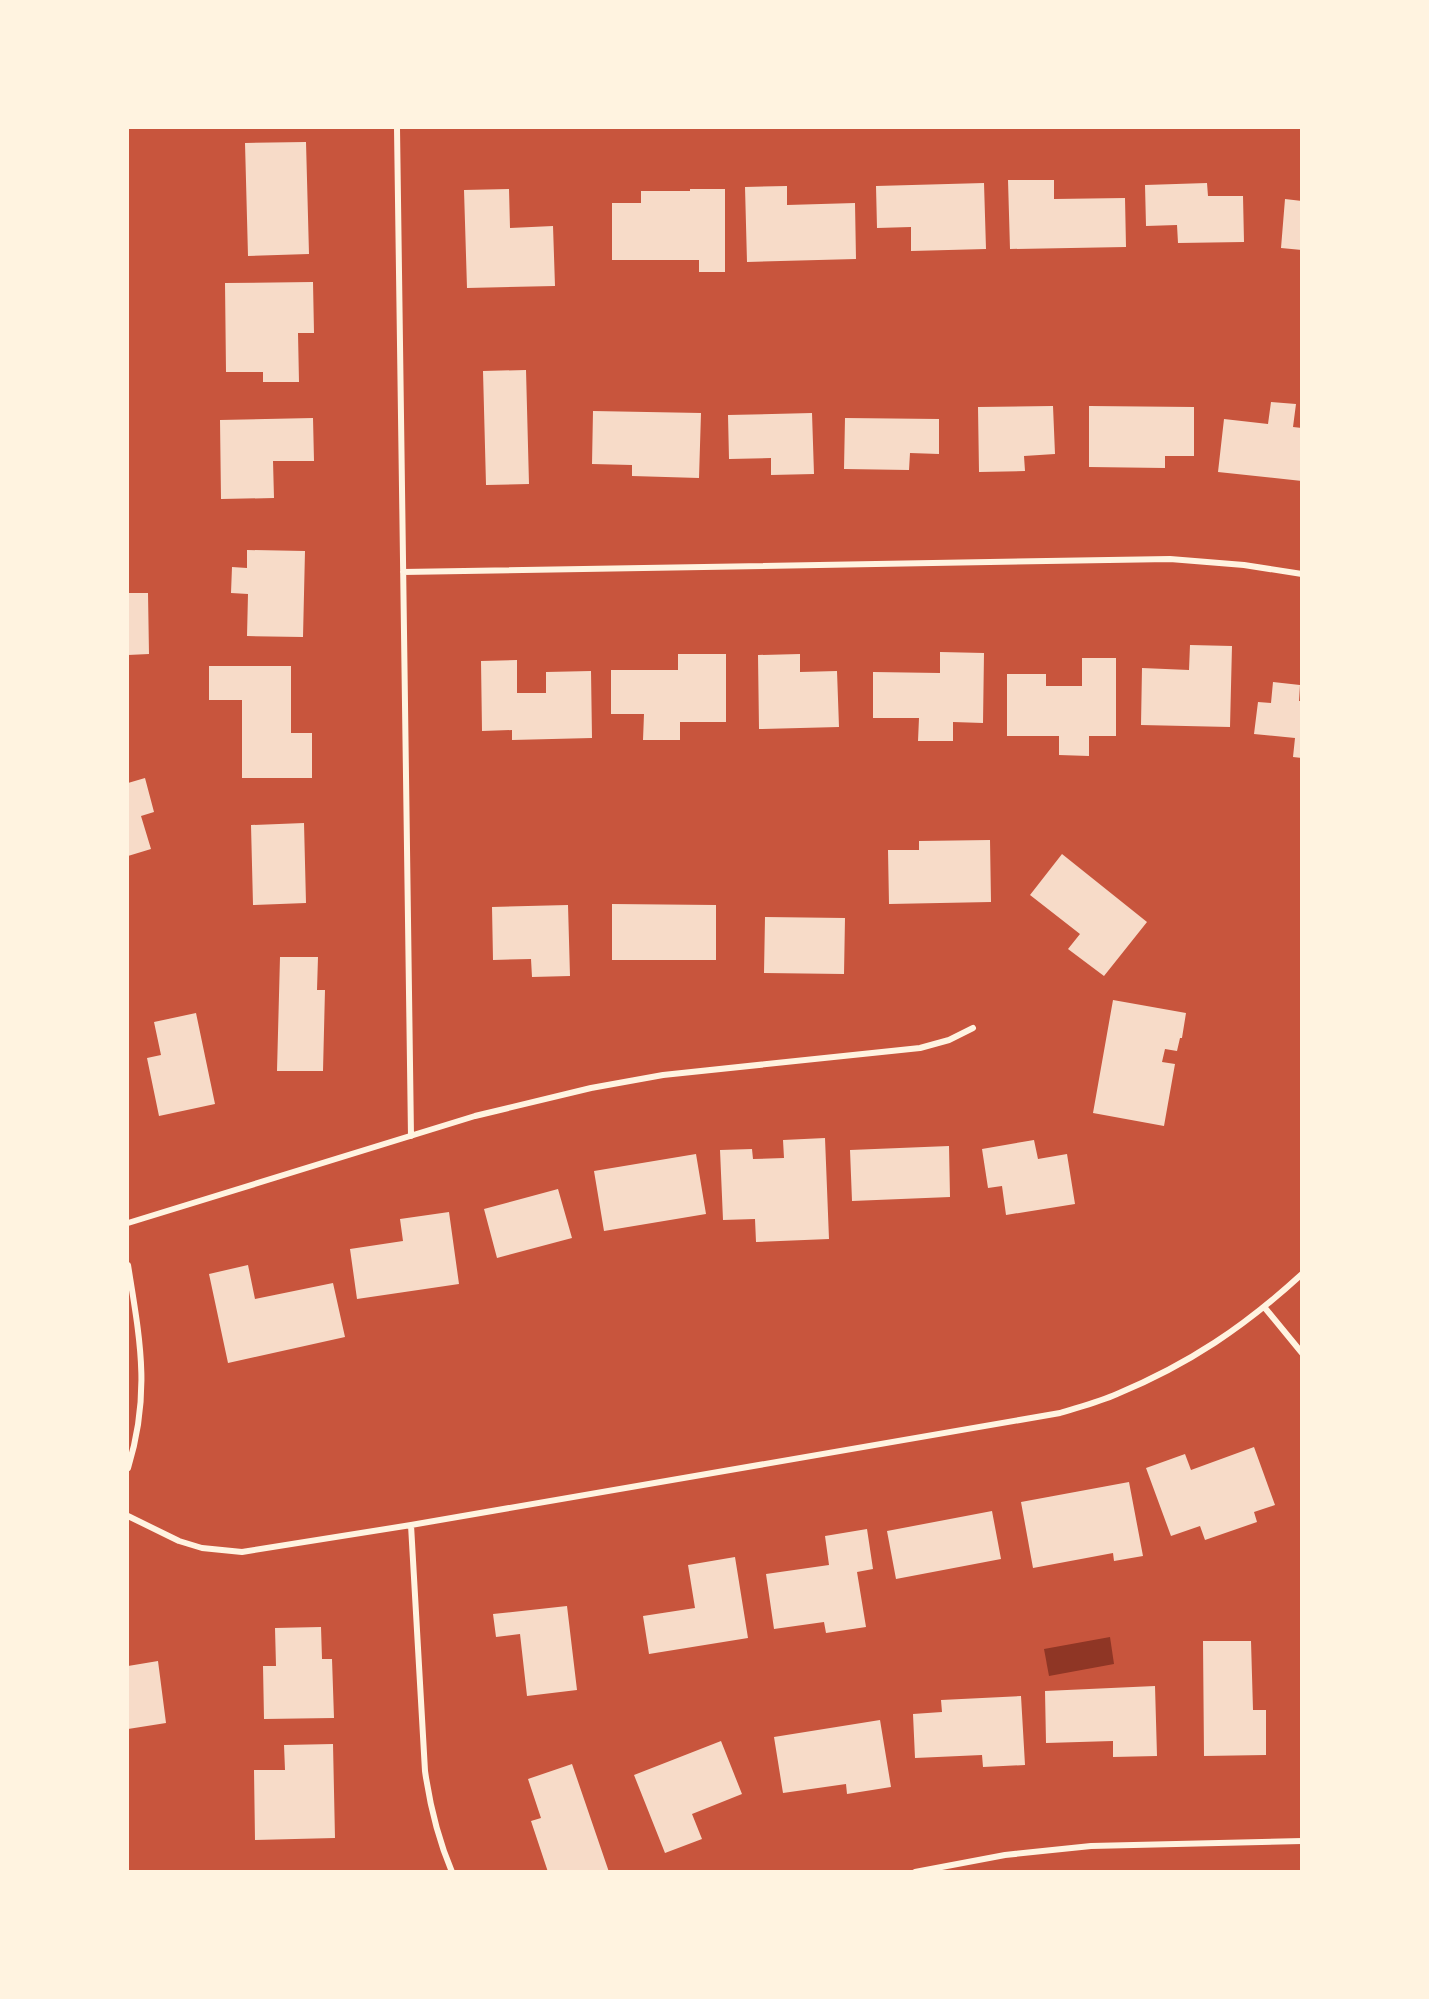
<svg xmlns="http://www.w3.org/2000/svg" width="1429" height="1999" viewBox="0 0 1429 1999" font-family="Barlow,sans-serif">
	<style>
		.water { fill: #8f3625 }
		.building { fill: #f7dbc8 }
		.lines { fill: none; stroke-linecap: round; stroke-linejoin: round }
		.minor { stroke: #fff3e0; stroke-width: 6 }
	</style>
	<rect width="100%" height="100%" fill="#c8553d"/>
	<path class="water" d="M1110 1637 1114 1664 1049 1676 1044 1649Z"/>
	<path class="building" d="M306 142 309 254 248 256 245 143Z
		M1008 180H1054V199L1125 198 1126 247 1010 249Z
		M984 183 986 249 911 251V227L877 228 876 186Z
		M1207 183 1208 196H1243L1244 242 1178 243 1177 225 1146 226 1145 185Z
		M787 186V205L855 203 856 259 747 262 745 187Z
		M509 189 510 228 553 226 555 286 467 288 464 190Z
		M690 189H725V272H699V260H612V203H641V191H690Z
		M1285 199 1302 201V250L1281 248Z
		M313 282 314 333H298L299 382H263V372H226L225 283Z
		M526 370 529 484 486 485 483 371Z
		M1271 402 1296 404 1293 427 1302 428V481L1218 472 1224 419 1268 424Z
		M1053 406 1055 454 1024 456 1025 471 979 472 978 407Z
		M1089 406 1194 407V456H1165V468L1089 467Z
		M593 411 701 413 699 478 632 476V465L592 464Z
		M812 413 814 474 771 475V458L729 459 728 415Z
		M313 418 314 461H273L274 498 221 499 220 420Z
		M845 418 939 419V454L910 453 909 470 844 469Z
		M247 550 305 551 303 637 247 636 248 594 231 593 232 567 247 568Z
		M128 593H148L149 654 128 655Z
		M1190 645 1232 646 1230 727 1141 725 1142 668 1189 670Z
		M940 652 984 653 983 723 953 722V741H918L919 718H873V672L940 673Z
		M678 654H726V722H680V740H643L644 714H611V670H678Z
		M800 654V672L837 671 839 727 759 729 758 655Z
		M1082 658H1116V736H1089V756L1059 755V736H1007V674H1046V686H1082Z
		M517 660V693H546V672L591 671 592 738 512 740V730L482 731 481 661Z
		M209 666H291V733H312V778H242V700H209Z
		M1273 682 1300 685 1299 701H1302V758L1293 757 1295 738 1254 734 1258 702 1271 703Z
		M145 778 154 812 141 816 151 849 128 856V783Z
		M304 823 306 903 253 905 251 825Z
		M990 840 991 902 889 904 888 850H919V841Z
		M1062 854 1147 922 1104 976 1068 949 1080 934 1030 895Z
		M612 904 716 905V960H612Z
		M568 905 570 976 532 977 531 959 493 960 492 907Z
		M765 917 845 918 844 974 764 973Z
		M280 957H318L317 990H325L323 1071H277Z
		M1113 1000 1186 1013 1182 1038H1180L1177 1051 1165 1049 1162 1062 1175 1064 1164 1126 1093 1113Z
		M196 1013 215 1104 159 1116 147 1058 161 1055 154 1022Z
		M825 1138 829 1239 756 1242 755 1219 723 1220 720 1150 752 1149 753 1159 784 1158 783 1140Z
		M1034 1140 1038 1159 1067 1154 1075 1204 1006 1215 1002 1186 988 1188 982 1149Z
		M949 1146 950 1197 852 1201 850 1150Z
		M696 1154 706 1214 604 1231 594 1171Z
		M558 1189 572 1238 497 1258 484 1209Z
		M449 1212 459 1284 357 1299 350 1249 403 1241 400 1219Z
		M248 1265 255 1299 333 1283 345 1337 228 1363 209 1274Z
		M1254 1447 1275 1505 1254 1512 1257 1522 1205 1540 1200 1526 1171 1536 1146 1468 1185 1454 1191 1470Z
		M1129 1482 1143 1556 1114 1561 1113 1553 1033 1568 1021 1502Z
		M992 1511 1001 1559 896 1579 887 1531Z
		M867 1529 873 1569 857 1572 866 1627 826 1633 824 1622 774 1629 766 1574 829 1565 825 1536Z
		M735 1557 748 1638 649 1654 643 1616 695 1608 688 1565Z
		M567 1606 577 1690 527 1696 520 1634 496 1637 493 1614Z
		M321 1627 322 1659H332L334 1718 264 1719 263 1666H276L275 1628Z
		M1203 1641H1251L1253 1710H1266V1755L1204 1756Z
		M158 1661 166 1723 128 1729V1666Z
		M1155 1686 1157 1756 1113 1757V1741L1046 1743 1045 1691Z
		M1021 1696 1025 1765 983 1767 982 1755 915 1758 913 1714 942 1712 941 1700Z
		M880 1720 891 1787 847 1794 846 1784 783 1793 774 1737Z
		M721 1741 742 1794 692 1814 702 1839 665 1853 634 1775Z
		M333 1744 335 1838 255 1840 254 1770H285L284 1745Z
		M572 1764 609 1872H548L531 1821 541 1818 528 1779Z"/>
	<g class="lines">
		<path class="minor" d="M397 128 411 1136
			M403 572 1170 559 1244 565 1302 574
			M128 1223 475 1116 591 1088 663 1075 920 1048 949 1040 973 1028
			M128 1265C140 1340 151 1393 128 1468
			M1265 1308 1302 1353
			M128 1516 179 1541 202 1548 242 1552 411 1525 1060 1413C1079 1407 1099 1402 1117 1394 1189 1364 1244 1327 1302 1274
			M411 1525 425 1771C430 1806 438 1839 452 1872
			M915 1872 1005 1855 1091 1846 1302 1841"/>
	</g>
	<rect width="1429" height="1999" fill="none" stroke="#fff3e0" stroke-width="258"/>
</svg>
